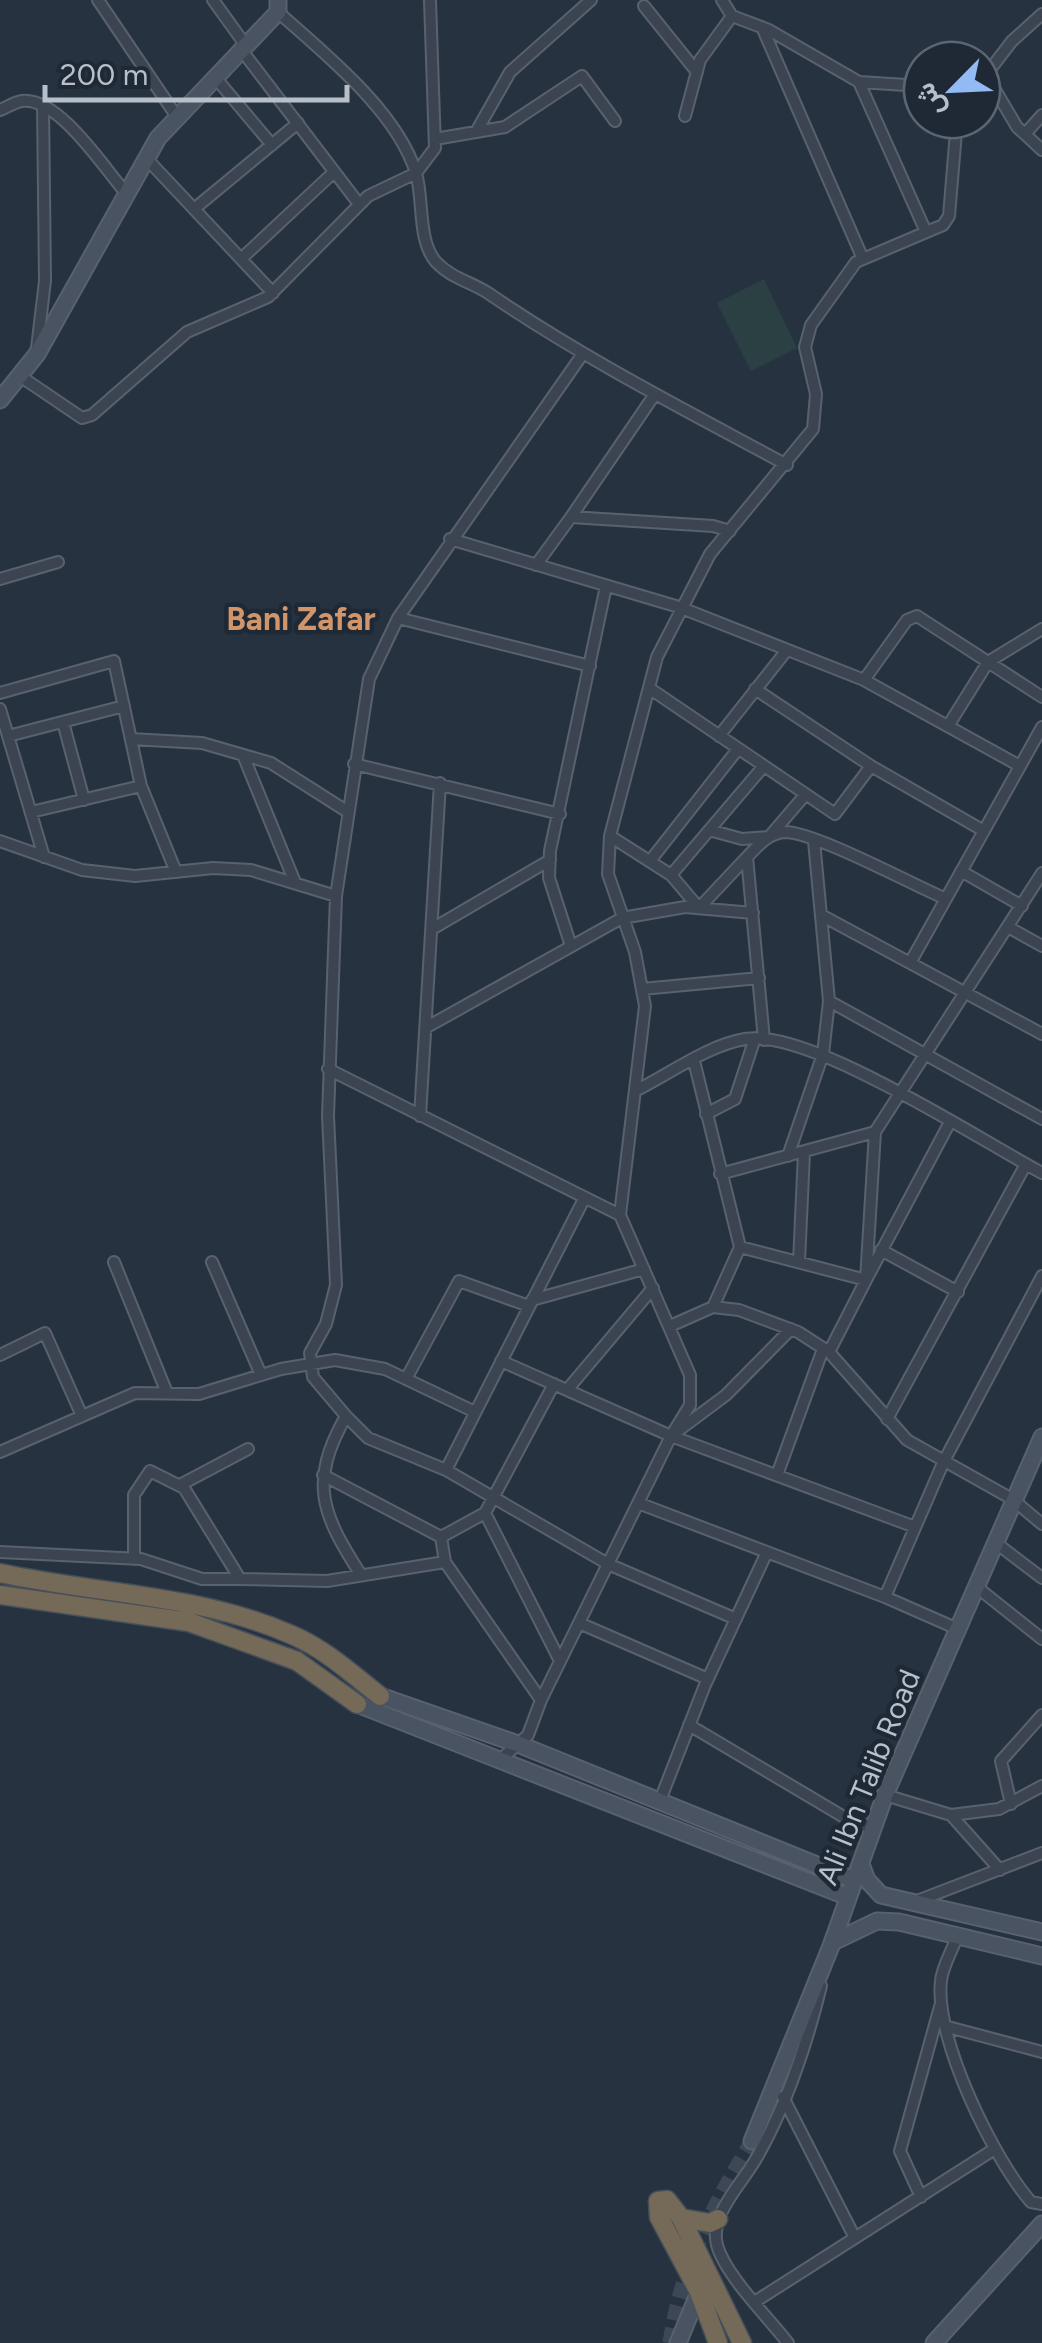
<svg xmlns="http://www.w3.org/2000/svg" width="1042" height="2343" viewBox="0 0 1042 2343" font-family="Figtree,Vazirmatn,sans-serif">
	<style>
		.green { fill: #2a4042 }
		.lines { fill: none; stroke-linecap: round; stroke-linejoin: round }
		.secondary-tunnel { stroke: #3d4755; stroke-width: 15; stroke-dasharray: 15 8; stroke-linecap: butt }
		.street-casing { stroke: #58626d; stroke-width: 14 }
		.secondary-casing { stroke: #58626d; stroke-width: 19 }
		.highway-casing { stroke: #454f5a; stroke-width: 21 }
		.street { stroke: #3b4450; stroke-width: 10 }
		.secondary { stroke: #495362; stroke-width: 15 }
		.highway { stroke: #756958; stroke-width: 18 }
		.labels { text-anchor: middle; dominant-baseline: central; stroke-width: 9; stroke-linejoin: round; paint-order: stroke }
		.street-label { font-size: 30px; fill: #b7bfca; stroke: #1f2935 }
		.neighbourhood-label { font-size: 32px; font-weight: bold; fill: #d1956b; stroke: #1f2935 }
	</style>
	<rect width="100%" height="100%" fill="#273240"/>
	<path class="green" d="M764 279 797 348 751 371 717 303Z"/>
	<g class="lines">
		<path class="secondary-tunnel" d="M670 2343C681 2267 712 2207 752 2141"/>
		<defs>
			<path id="street" d="M98 0 177 117
				M213 0 244 43
				M722 0 732 16 769 30 859 82 922 86
				M644 6 697 72
				M278 12C325 54 397 111 416 173 424 199 417 240 436 262 451 278 471 282 488 293 583 358 685 410 787 465
				M762 27 863 259
				M240 48 359 204
				M214 76 272 145
				M982 80 1012 41 1042 14
				M982 81 991 83 1017 127 1042 150
				M859 82 926 232
				M0 110C7 107 15 102 22 101 59 97 104 168 126 193
				M685 116 700 60 732 16
				M476 132 510 72 591 0
				M1025 134 1042 115
				M435 139 505 127 582 76 615 121
				M146 158 273 293
				M194 209 298 123
				M241 259 334 172
				M37 348 45 281 43 105
				M20 376 82 418 92 415 187 332 268 297 368 196 416 173 435 148 430 0
				M571 517 655 394
				M450 539 679 607 864 680 1020 766
				M536 565 571 517 713 526 730 531
				M0 579 58 562
				M398 618 590 666
				M864 680 907 620 917 616 1042 697
				M649 688 835 814 871 766
				M755 689 871 766 984 831
				M0 693 114 661 141 786 176 872
				M0 709 44 857
				M63 722 84 800
				M948 726 988 662 1042 629
				M8 736 124 706
				M719 736 787 650
				M131 739 202 743 271 763 348 812
				M243 755 294 880
				M354 764 560 814
				M31 812 141 786
				M709 830 742 839 769 837 805 795
				M610 836 671 875 699 908 747 857
				M0 841 82 870 135 876 213 868 251 870 336 896
				M650 861 738 749
				M961 871 1022 906
				M671 875 763 767
				M821 915 1042 1034
				M1008 927 1042 946
				M432 929 550 860
				M571 946 549 878 550 851 606 586
				M910 963 1042 727
				M642 989 759 978
				M829 1001 1042 1119
				M427 1027 622 918 685 907 753 913
				M764 1040 747 857C758 846 768 833 785 832 815 832 913 885 946 899
				M694 1061 740 1247 713 1307
				M328 1069 620 1215 690 1375V1405L671 1436
				M635 1091C668 1075 708 1045 745 1039 809 1028 980 1140 1042 1173
				M706 1114 735 1099 755 1038
				M420 1116 440 783
				M788 1156 823 1054 829 1001 814 841
				M720 1174 875 1132
				M620 1215 645 1006 635 952 608 874 610 836 657 657 710 554 813 429 816 394 805 347 811 325 856 262 943 225 949 216 957 120
				M740 1247 866 1280 950 1122
				M881 1250 958 1292
				M114 1262 167 1393
				M212 1262 261 1375
				M799 1262 804 1153
				M532 1300 644 1269
				M670 1326 713 1307 739 1310 798 1332 829 1352 907 1440 1012 1499 1042 1524
				M829 1352 866 1280 875 1132 1042 873
				M0 1355 45 1333 82 1416
				M501 1361 671 1436 915 1527
				M406 1379 459 1281 529 1306
				M567 1390 653 1288
				M346 1416 313 1377 310 1353 326 1324 336 1285 328 1116 336 896 369 679 398 618 582 355
				M887 1419 1026 1164
				M0 1452 135 1393 199 1394 281 1369 335 1360 385 1369 475 1412
				M446 1470 584 1199
				M323 1475 441 1537 485 1513 554 1384
				M777 1475 823 1349
				M180 1485 248 1449
				M638 1503 885 1597 960 1630
				M485 1513 560 1661
				M441 1537 445 1562 541 1700
				M996 1543 1042 1578
				M0 1552 141 1559 202 1579H240L327 1581 445 1562
				M134 1559V1495L150 1471 184 1488 240 1579
				M361 1575C322 1514 308 1483 346 1416L368 1438 446 1470 608 1564 736 1619
				M978 1588 1042 1639
				M885 1597 943 1463 1042 1276
				M579 1623 708 1679
				M689 1725 859 1826 874 1824
				M500 1760 528 1735 541 1700 671 1436 726 1395 791 1329
				M885 1795 951 1815 1000 1870
				M659 1803 705 1685 767 1552
				M1011 1804 1001 1761 1042 1715
				M951 1815 999 1809 1042 1786
				M917 1901 1042 1853
				M957 1937C952 1951 942 1967 941 1981 934 2038 994 2160 1031 2202L1042 2204
				M948 2027 1042 2052
				M783 2097 855 2238
				M921 2197 900 2151 941 2003
				M756 2301 993 2150
				M788 2343C768 2317 725 2275 717 2245 709 2214 743 2183 757 2157 786 2106 807 2043 821 1986"/>
			<path id="secondary" d="M0 400 37 354 158 138 278 12V0
				M380 1696 518 1744 854 1880
				M357 1704 848 1897
				M861 1864 867 1880 881 1895 1042 1932
				M833 1942 877 1921 899 1922 1042 1956
				M752 2141 831 1946 885 1795 1042 1437
				M678 2343 699 2292
				M934 2343 1042 2224"/>
			<path id="highway" d="M0 1573C97 1594 199 1594 292 1635 325 1649 352 1674 380 1696
				M0 1595 189 1622 297 1661 357 1704
				M681 2218 710 2223 718 2219
				M718 2343 699 2292 659 2217 658 2201 667 2200 681 2218 742 2343"/>
		</defs>
		<use href="#street" class="street-casing"/>
		<use href="#secondary" class="secondary-casing"/>
		<use href="#highway" class="highway-casing"/>
		<use href="#street" class="street"/>
		<use href="#secondary" class="secondary"/>
		<use href="#highway" class="highway"/>
	</g>
	<g class="labels">
		<g class="street-label">
			<text transform="translate(868 1777) rotate(-68)">Ali Ibn Talib Road</text>
		</g>
		<g class="neighbourhood-label">
			<text x="301" y="619">Bani Zafar</text>
		</g>
	</g>
	<g transform="translate(952 90) rotate(246)"><circle r="48" fill="#1f2935" stroke="#5c6571" stroke-width="2.5"/>
	<path d="M0-8L18 38L0 25L-18 38Z" fill="#92baf4"/>
	<text y="-15" font-size="28" font-weight="bold" text-anchor="middle" fill="#b7bfca">ش</text>
	</g>
	<path d="M45 85v15h302v-15" fill="none" stroke="#b7bfca" stroke-width="5"/>
	<text x="60" y="85" font-size="30" fill="#b7bfca" stroke="#1f2935" stroke-width="8" paint-order="stroke">200 m</text>
</svg>
